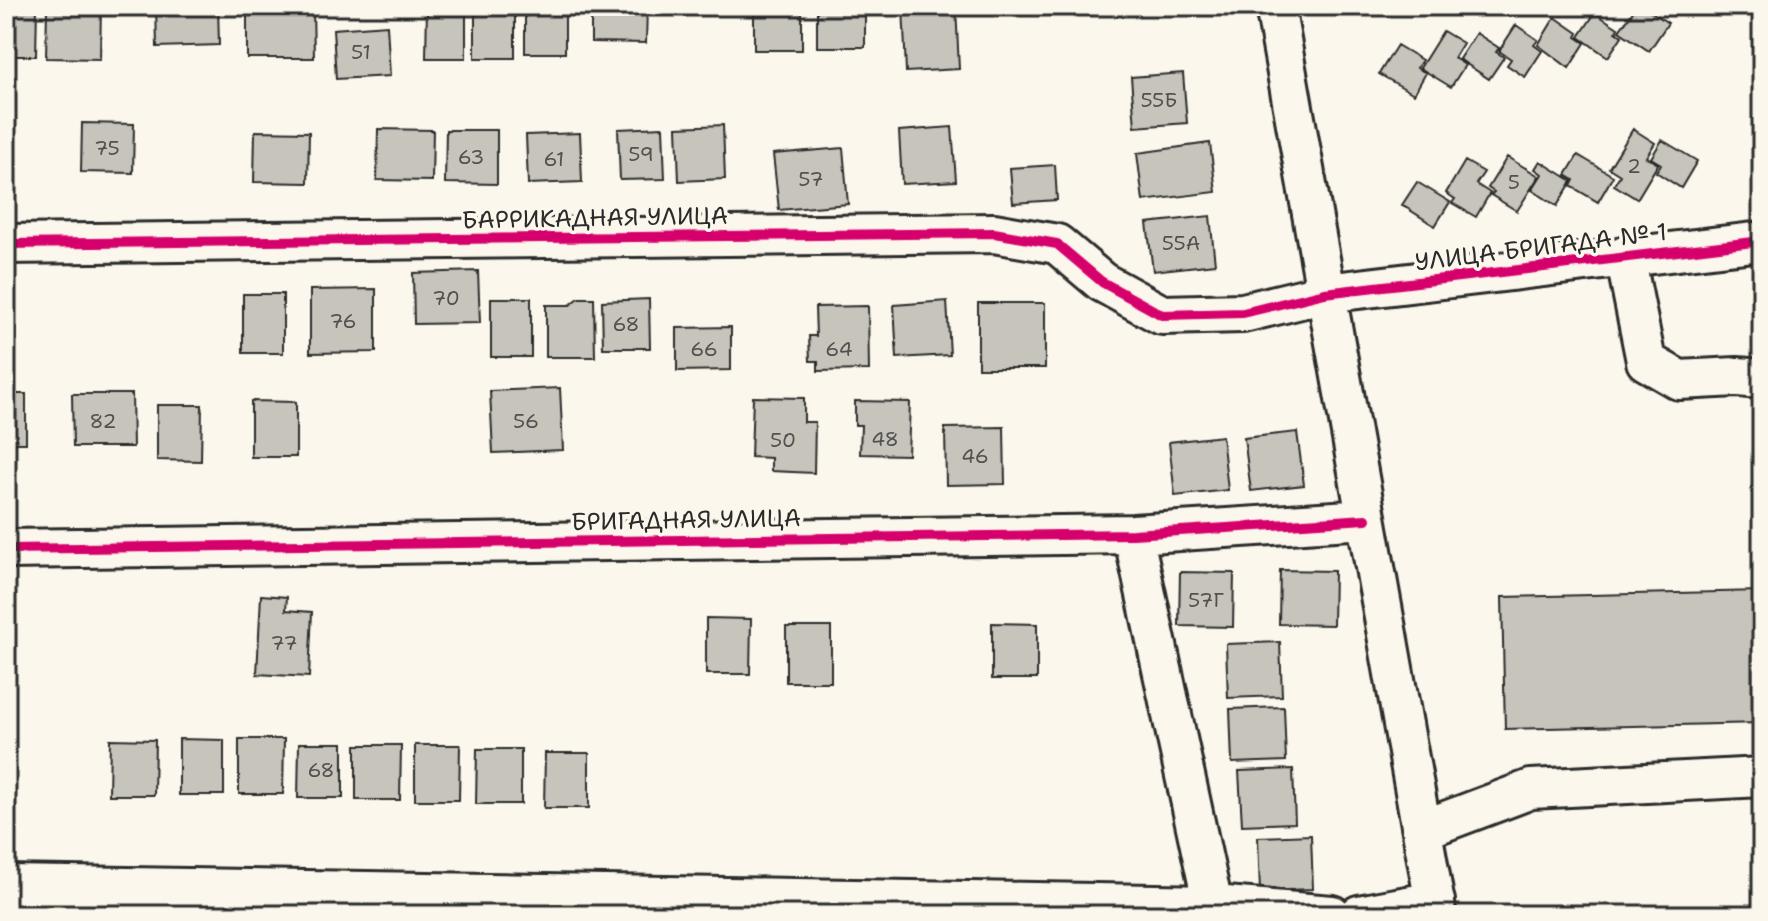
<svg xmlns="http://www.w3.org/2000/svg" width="1768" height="921" viewBox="0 0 1768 921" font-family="'Shantell Sans',sans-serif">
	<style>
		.building { fill: #c7c4bc; stroke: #2b2b2b; stroke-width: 2 }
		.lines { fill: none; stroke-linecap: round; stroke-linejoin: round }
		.minor-casing { stroke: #2b2b2b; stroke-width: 44 }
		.minor { stroke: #fbf7ec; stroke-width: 38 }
		.cycleway-casing { stroke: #fbf7ec; stroke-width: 15 }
		.cycleway { stroke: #d6006c; stroke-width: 10 }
		.labels { text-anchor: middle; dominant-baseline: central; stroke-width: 7; stroke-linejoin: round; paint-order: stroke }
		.number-label { font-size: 20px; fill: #52514f }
		.street-label { font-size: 24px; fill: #2b2b2b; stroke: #fbf7ec }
	</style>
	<rect width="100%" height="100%" fill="#fbf7ec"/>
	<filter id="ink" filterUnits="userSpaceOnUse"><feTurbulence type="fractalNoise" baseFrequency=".0125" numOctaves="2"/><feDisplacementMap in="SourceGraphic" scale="16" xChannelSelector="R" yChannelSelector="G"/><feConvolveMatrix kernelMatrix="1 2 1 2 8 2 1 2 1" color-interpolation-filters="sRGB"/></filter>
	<g filter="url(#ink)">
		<path class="building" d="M6 6H37L36 56H6Z
			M156 6H218L219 45 157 47Z
			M247 6H313L314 58H247Z
			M427 6H466V58H426Z
			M475 6H515V58H475Z
			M525 6H565V53H525Z
			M591 6H647L646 43 591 42Z
			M754 6H802V50H754Z
			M817 6H865V47H817Z
			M903 6H956L959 69 906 72Z
			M1637 6H1643L1668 23 1649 51 1619 31Z
			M47 7 101 8 100 59 46 58Z
			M1595 13 1618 28 1616 32 1622 36 1608 57 1579 37Z
			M1555 17 1578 33 1576 37 1585 43 1569 68 1538 45Z
			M387 25 390 76 336 79 333 29Z
			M1516 25 1538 40 1534 45 1542 51 1525 77 1507 65 1511 59 1499 51Z
			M1443 31 1463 43 1454 58 1465 65 1451 87 1420 68Z
			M1476 33 1499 48 1496 52 1504 57 1489 79 1459 59Z
			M1397 45 1422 60 1417 68 1426 73 1414 94 1379 74Z
			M1183 73 1187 123 1135 127 1131 77Z
			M82 123 134 124 133 173 81 172Z
			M723 125 725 179 679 181 677 127Z
			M663 127 665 179 620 180 618 129Z
			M952 127 956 181 902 184 899 131Z
			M378 129 433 130 432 181 377 180Z
			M1633 129 1655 143 1646 157 1658 164 1637 199 1614 185 1620 175 1609 168Z
			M446 130H497V184L445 183Z
			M255 131 309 132 308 183 254 182Z
			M580 133 582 182 528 184 526 135Z
			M1662 140 1697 161 1681 188 1656 172 1661 164 1651 158Z
			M1210 143 1216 192 1143 201 1137 153Z
			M843 148 848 204 779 210 773 154Z
			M1578 155 1613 176 1598 202 1571 186 1574 180 1566 175Z
			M1507 157 1539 176 1517 211 1491 195 1494 192 1488 188Z
			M1465 161 1484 172 1476 184 1490 193 1476 217 1452 203 1455 199 1446 193Z
			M1540 161 1572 181 1557 206 1532 190 1542 174 1535 169Z
			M1055 165 1057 200 1013 203 1010 168Z
			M1417 182 1450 202 1435 226 1402 205Z
			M1210 216 1215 264 1153 271 1147 223Z
			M478 271 480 323 414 324 413 273Z
			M376 289V352L310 353V290Z
			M243 294H283V353H243Z
			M491 298H531V357H491Z
			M579 298H594L595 357H546V305H570Z
			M649 299 650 348H603L602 301Z
			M947 301 950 355 897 358 894 305Z
			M978 303H1045V368H978Z
			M868 306 869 370 818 371V361H810L809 336H816L815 307Z
			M731 327V370L677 371V328Z
			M560 388 563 450 493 453 490 391Z
			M6 394H26V443H6Z
			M72 394H132L133 447H73Z
			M753 397 804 398V422H815L814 473 771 471V458L751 457Z
			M251 401 296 402V457H251Z
			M855 401 910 402 908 455 860 454 861 425H855Z
			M157 405H202L201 461 157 460Z
			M1004 427 1005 484 946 485 945 428Z
			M1297 432 1304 485 1251 491 1244 438Z
			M1222 436 1228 490 1175 496 1169 442Z
			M1280 570 1334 571 1333 625 1279 624Z
			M1180 572 1234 573 1233 627 1179 626Z
			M1762 591V723L1505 729 1502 597Z
			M261 595 287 597 286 610 312 612 309 677 257 674Z
			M706 618 751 619 750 674H706Z
			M992 623 1037 624V679H992Z
			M786 627H831V682H786Z
			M1280 642 1282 696 1228 698 1226 644Z
			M1284 707 1286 761 1232 763 1230 709Z
			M110 739 155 740 154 795H109Z
			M179 739 224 740V795H179Z
			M239 739H284L283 794H239Z
			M299 743H343V798H298Z
			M356 745H401L400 800H356Z
			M415 745H460L459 800H415Z
			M477 749H521V804H476Z
			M545 753H589V808H544Z
			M1293 769 1295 823 1242 825 1239 771Z
			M1311 835 1313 889 1260 891 1258 837Z"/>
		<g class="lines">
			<defs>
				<path id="minor" d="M1275 6 1437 915
					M6 244 994 233 1057 244 1102 282 1162 315 1243 313 1325 293 1762 241
					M1625 256 1646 361 1679 380 1737 377 1762 379
					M1133 534 1215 915
					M6 549 1133 534 1366 519
					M1422 830 1531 789 1762 777
					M6 885 1214 905 1332 915
					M1359 915 1435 901"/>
			</defs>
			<use href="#minor" class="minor-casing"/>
			<use href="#minor" class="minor"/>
			<defs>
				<path id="cycleway" d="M6 244 994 233 1057 244 1102 282 1162 315 1243 313 1325 293 1762 241
					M6 549 1133 534 1366 519"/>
			</defs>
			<use href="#cycleway" class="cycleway-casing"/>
			<use href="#cycleway" class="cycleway"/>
		</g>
	</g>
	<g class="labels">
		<g class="number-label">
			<text x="361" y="52">51</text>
			<text x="1159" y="100">55Б</text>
			<text x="107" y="148">75</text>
			<text x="641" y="154">59</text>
			<text x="471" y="157">63</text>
			<text x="554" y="159">61</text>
			<text x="1634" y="166">2</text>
			<text x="811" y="179">57</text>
			<text x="1514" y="182">5</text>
			<text x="1181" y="243">55А</text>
			<text x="446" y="298">70</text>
			<text x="343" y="321">76</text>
			<text x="626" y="324">68</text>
			<text x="704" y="349">66</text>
			<text x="839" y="349">64</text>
			<text x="103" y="421">82</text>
			<text x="526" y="421">56</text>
			<text x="885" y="439">48</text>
			<text x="783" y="440">50</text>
			<text x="975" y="456">46</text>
			<text x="1206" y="600">57Г</text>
			<text x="284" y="643">77</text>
			<text x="321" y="770">68</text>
		</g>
		<g class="street-label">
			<text transform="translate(595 218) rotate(-1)">БАРРИКАДНАЯ УЛИЦА</text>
			<text transform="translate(1541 247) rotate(-7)">УЛИЦА БРИГАДА № 1</text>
			<text transform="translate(686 520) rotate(-1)">БРИГАДНАЯ УЛИЦА</text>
		</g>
	</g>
	<rect width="1768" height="921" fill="none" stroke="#fbf7ec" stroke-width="32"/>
	<rect x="16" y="16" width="1736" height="889" fill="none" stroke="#2b2b2b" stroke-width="3" filter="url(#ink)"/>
</svg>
